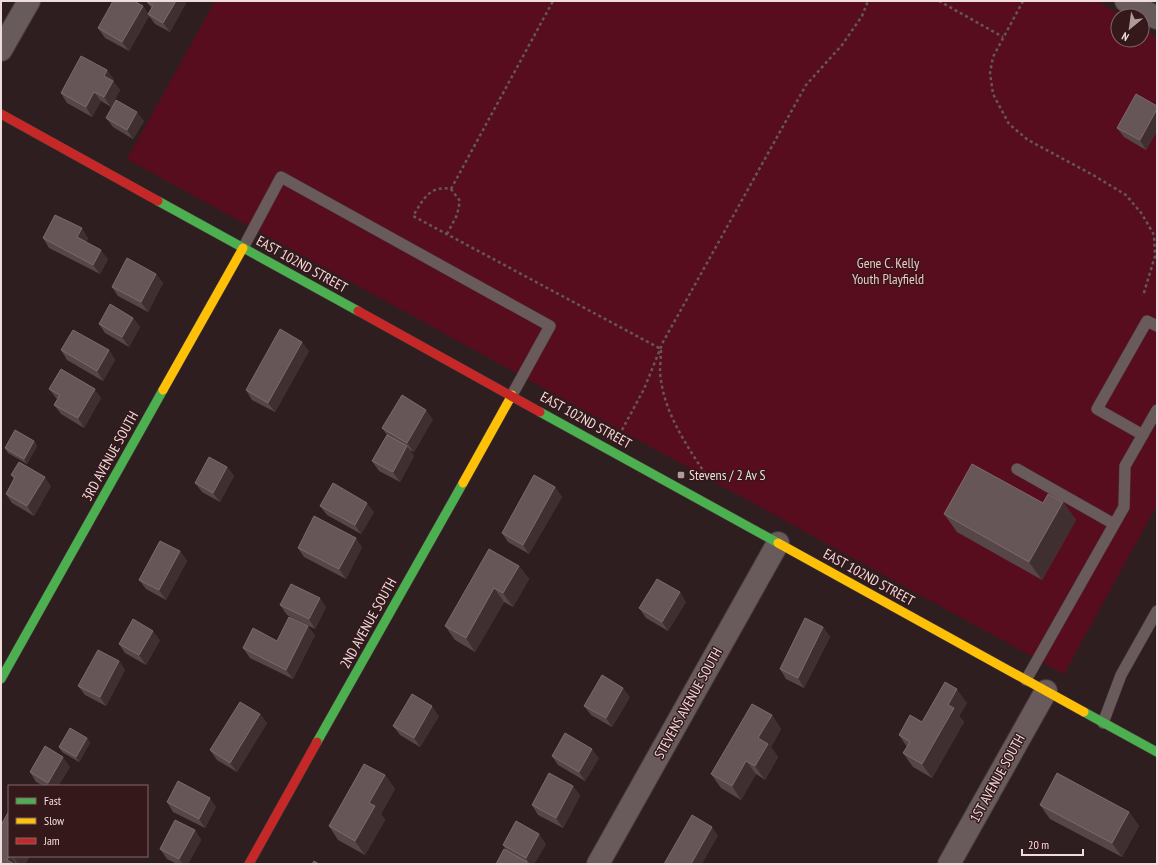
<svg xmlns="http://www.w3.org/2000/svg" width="1158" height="865" viewBox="0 0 1158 865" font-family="'PT Sans Narrow',sans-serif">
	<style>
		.green { fill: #580d1e }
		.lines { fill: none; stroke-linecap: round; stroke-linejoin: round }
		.lane-casing { stroke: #493b3c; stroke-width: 12 }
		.street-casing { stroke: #493b3c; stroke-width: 24 }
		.fast-casing { stroke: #493b3c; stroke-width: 10 }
		.slow-casing { stroke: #493b3c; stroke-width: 10 }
		.jam-casing { stroke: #493b3c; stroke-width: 10 }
		.path { stroke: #645758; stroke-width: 2.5; stroke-dasharray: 3 3; stroke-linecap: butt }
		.lane { stroke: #695a5c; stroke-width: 11 }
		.street { stroke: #695a5c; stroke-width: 22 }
		.fast { stroke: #4caf50; stroke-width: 9 }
		.slow { stroke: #ffc107; stroke-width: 9 }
		.jam { stroke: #c62828; stroke-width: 9 }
		.wall { fill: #564648 }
		.shaded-wall { fill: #3f2f31 }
		.building { fill: #665658; stroke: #7c6b6d }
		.poi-dot { fill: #ad9a9b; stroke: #34181a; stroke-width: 1.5 }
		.labels { text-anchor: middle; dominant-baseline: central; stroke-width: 3; stroke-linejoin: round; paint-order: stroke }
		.park-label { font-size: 14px; fill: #f6c2c4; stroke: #34181a }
		.street-label { font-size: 14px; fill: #f1dcdd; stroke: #34181a }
		.poi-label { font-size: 14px; fill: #f1dcdd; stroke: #34181a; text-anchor: start }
	</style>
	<rect width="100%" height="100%" fill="#2e1e20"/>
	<path class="green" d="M215 1H1097L1122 16H1118V40H1142V28L1157 38V505L1064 674 127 159Z"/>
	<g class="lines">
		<defs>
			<path id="lane" d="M243 248 281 177 550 326 512 395
				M1143 435 1097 409 1147 321 1157 326
				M1017 469 1114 524
				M1026 680 1124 507 1125 466 1157 410
				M1103 723 1121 675 1157 611"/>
			<path id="street" d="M1126 1 1157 18
				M1 50 29 1
				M598 864 778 543
				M949 864 1046 691"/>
			<path id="fast" d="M158 201 358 311
				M540 412 778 543
				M1 679 163 390
				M1084 712 1157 752
				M317 742 463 483"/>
			<path id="slow" d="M163 390 243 248
				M463 483 512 395
				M778 543 1084 712"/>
			<path id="jam" d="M1 114 158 201
				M358 311 540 412
				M249 864 317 742"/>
		</defs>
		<use href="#lane" class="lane-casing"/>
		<use href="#street" class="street-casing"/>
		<use href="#fast" class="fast-casing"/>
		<use href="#slow" class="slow-casing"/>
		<use href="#jam" class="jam-casing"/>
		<path class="path" d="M939 1 1003 37
			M1023 1 993 57 990 73 993 94 1009 124 1028 140 1093 175 1126 195 1142 214 1154 235 1155 256 1143 296
			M451 189 553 1
			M447 234 457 215 460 201 451 189C429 185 423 200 413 216L661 349
			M661 350C661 357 660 365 660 372 663 412 687 446 708 478
			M622 430 644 389 663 342 806 85 842 45 862 16 868 1"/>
		<use href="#lane" class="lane"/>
		<use href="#street" class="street"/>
		<use href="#fast" class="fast"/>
		<use href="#slow" class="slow"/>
		<use href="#jam" class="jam"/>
	</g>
	<path class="wall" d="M147 2 186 3 170 32 155 24 149 16 129 51 105 38 98 28 143 6 148 14 152 9Z
		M107 70 114 80 113 81 120 90 111 107 101 101 92 117 67 103 61 93Z
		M1157 106V131L1146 150 1124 137 1117 128Z
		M106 118 144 121 133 139 113 127Z
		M43 238H88L86 242 108 259 100 274 49 248Z
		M156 274 163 283 148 312 118 296 112 287Z
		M133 318 140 327 129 347 105 333 99 324Z
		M61 350H109L115 360 103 381 67 360Z
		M309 351 275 412 252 400 246 390Z
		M49 389 101 398 84 428 61 414 54 405 57 399 56 398Z
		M433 419 414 452 410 450 414 456 400 482 379 471 372 461 387 435 382 428Z
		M34 441 37 446 27 464 8 453 5 448Z
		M227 467 234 476 220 502 202 492 195 483Z
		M11 475 51 486 34 516 12 503 6 494 14 479Z
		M555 487 562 497 529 554 508 542 502 533Z
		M1063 502 1076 520 1042 580 957 532 944 514 1043 503Z
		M320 506 374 512 361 534 327 515Z
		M362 547 346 579 304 557 298 548Z
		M180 551 187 561 166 600 146 589 139 580Z
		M519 566 529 579 513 607 504 602 475 652 455 640 445 626Z
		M686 602 668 631 646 618 639 608Z
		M280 605 326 607 315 629 287 615Z
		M823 627 830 637 804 688 786 679 780 669Z
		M315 635 293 679 250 658 243 648 277 641Z
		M160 640 146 665 125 653 119 644Z
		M119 661 125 670 106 706 85 695 78 686Z
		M630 697 612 727 591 715 584 706Z
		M967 703 959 716 964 722 932 778 913 767 903 753 907 747 899 735 922 722Z
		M260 714 267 723 237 772 217 760 210 750Z
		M772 715 781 729 771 747 778 757 765 780 756 774 741 800 721 788 711 774Z
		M439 716 420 747 400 735 393 726Z
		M87 738 90 743 79 762 62 752 59 747Z
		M552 756 599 758 585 781 558 765Z
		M70 767 58 786H44L36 782 30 772Z
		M385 775 395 789 381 814 385 820 365 855 338 840 329 826Z
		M573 786 580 796 563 828 538 815 532 805Z
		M167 802 216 807 205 828 173 812Z
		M1040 805 1129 812 1139 826 1122 857 1050 819Z
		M195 830 201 840 188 864H177L167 859 160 849Z
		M546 844 534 864H496L507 851 503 845Z
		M9 856H30L25 864H1Z"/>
	<path class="shaded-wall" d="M176 1H184L186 3 170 32 163 23Z
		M143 6 149 16 129 51 122 42Z
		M107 70 114 80 113 81 120 90 111 107 104 97V76Z
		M94 92 101 101 92 117 86 107Z
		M1157 109V131L1146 150 1140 140Z
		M137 112 144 121 133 139 127 130Z
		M82 228 88 238 84 246 77 237Z
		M101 250 108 259 100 274 93 265Z
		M156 274 163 283 148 312 141 302Z
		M133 318 140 327 129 347 122 337Z
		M302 342 309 351 275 412 268 403Z
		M109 350 115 360 103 381 97 371Z
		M95 389 101 398 84 428 78 418Z
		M426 410 433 419 414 452 407 443Z
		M34 441 37 446 27 464 24 459Z
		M407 446 414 456 400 482 393 472Z
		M227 467 234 476 220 502 213 493Z
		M45 477 51 486 34 516 27 506Z
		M555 487 562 497 529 554 523 545Z
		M1063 502 1076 520 1042 580 1029 562Z
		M367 503 374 512 361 534 355 525Z
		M356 538 362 547 346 579 339 569Z
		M180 551 187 561 166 600 159 590Z
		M519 566 529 579 513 607 503 593Z
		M494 588 504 602 475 652 466 638Z
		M680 592 686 602 668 631 662 622Z
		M320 598 326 607 315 629 309 619Z
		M308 626 315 635 293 679 286 670Z
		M823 627 830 637 804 688 798 678Z
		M153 631 160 640 146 665 139 655Z
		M119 661 125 670 106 706 100 697Z
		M623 688 630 697 612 727 606 718Z
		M957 689 967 703 959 716 964 722 932 778 922 764 948 705Z
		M432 706 439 716 420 747 414 738Z
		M260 714 267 723 237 772 230 763Z
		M772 715 781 729 771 747 778 757 765 780 755 766 758 738Z
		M87 738 90 743 79 762 76 757Z
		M592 749 599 758 585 781 579 772Z
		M63 757 70 767 58 786H50L48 783Z
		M746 761 756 774 741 800 732 786Z
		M385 775 395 789 381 814 385 820 365 855 355 841 369 803Z
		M573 786 580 796 563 828 556 818Z
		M210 798 216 807 205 828 199 819Z
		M1129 812 1139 826 1122 857 1112 843Z
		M712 827 718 836 702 864H691Z
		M195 830 201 840 188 864H183L179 859Z
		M539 834 546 844 534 864H530L526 858Z
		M9 856H11L16 864H10L7 860Z
		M12 856H30L25 864H18Z"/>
	<path class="building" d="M113 1H134L143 6 122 42 98 28Z
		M148 1H176L163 23 148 14 153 6 147 2Z
		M81 56 107 70 104 76 113 81 104 97 94 92 86 107 61 93Z
		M1136 94 1157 106V109L1140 140 1117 128Z
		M116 100 137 112 127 130 106 118Z
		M55 215 82 228 77 237 101 250 93 265 43 238Z
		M127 258 156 274 141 302 112 287Z
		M110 304 133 318 122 337 99 324Z
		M280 329 302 342 268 403 246 390Z
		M73 330 109 350 97 371 61 350Z
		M61 369 95 389 78 418 54 405 60 395 49 389Z
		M402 395 426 410 407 443 382 428Z
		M15 430 34 441 24 459 5 448Z
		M387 435 407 446 393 472 372 461Z
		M209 457 227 467 213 493 195 483Z
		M19 462 45 477 27 506 6 494 15 477 11 475Z
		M972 464 1043 503 1048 494 1063 502 1029 562 944 514Z
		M534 475 555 487 523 545 502 533Z
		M333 483 367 503 355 525 320 506Z
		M314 516 356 538 339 569 298 548Z
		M160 541 180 551 159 590 139 580Z
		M489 549 519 566 503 593 494 588 466 638 445 626Z
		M657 579 680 592 662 622 639 608Z
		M291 584 320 598 309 619 280 605Z
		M289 617 308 626 286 670 243 648 253 628 277 641Z
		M805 618 823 627 798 678 780 669Z
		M133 619 153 631 139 655 119 644Z
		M98 650 119 661 100 697 78 686Z
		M602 675 623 688 606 718 584 706Z
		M945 682 957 689 948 705 954 708 922 764 903 753 910 742 899 735 910 715 922 722Z
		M412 694 432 706 414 738 393 726Z
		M240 702 260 714 230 763 210 750Z
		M752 704 772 715 758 738 768 744 755 766 746 761 732 786 711 774Z
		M70 728 87 738 76 757 59 747Z
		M565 733 592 749 579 772 552 756Z
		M45 746 63 757 48 783 30 772Z
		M364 764 385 775 369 803 375 806 355 841 329 826Z
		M549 773 573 786 556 818 532 805Z
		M1057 773 1129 812 1112 843 1040 805Z
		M178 781 210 798 199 819 167 802Z
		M9 811V856L7 860 14 864H1V825Z
		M692 815 712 827 691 864H664Z
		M175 820 195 830 179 859 160 849Z
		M516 821 539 834 526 858 503 845Z
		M504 849 527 862 526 864H496Z
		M314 861 319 864H312Z"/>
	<rect class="poi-dot" x="677" y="471" width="8" height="8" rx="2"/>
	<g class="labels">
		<g class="park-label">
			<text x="888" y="263">Gene C. Kelly<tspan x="888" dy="16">Youth Playfield</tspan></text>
		</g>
		<g class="street-label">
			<text transform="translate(302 264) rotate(29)">EAST 102ND STREET</text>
			<text transform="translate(586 420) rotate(29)">EAST 102ND STREET</text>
			<text transform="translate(110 456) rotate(-61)">3RD AVENUE SOUTH</text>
			<text transform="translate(869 577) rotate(29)">EAST 102ND STREET</text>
			<text transform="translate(368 623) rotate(-61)">2ND AVENUE SOUTH</text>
			<text transform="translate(688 703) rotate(-61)">STEVENS AVENUE SOUTH</text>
			<text transform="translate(997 778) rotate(-61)">1ST AVENUE SOUTH</text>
		</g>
		<g class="poi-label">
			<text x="689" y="475">Stevens / 2 Av S</text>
		</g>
	</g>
	<rect width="1158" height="865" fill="none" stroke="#f1dcdd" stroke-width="4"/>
	<rect x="8" y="785" width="140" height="72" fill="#34181a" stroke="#806668"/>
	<rect x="16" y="798" width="20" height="6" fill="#4caf50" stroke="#806668"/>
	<text x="44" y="805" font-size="12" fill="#f1dcdd">Fast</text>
	<rect x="16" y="818" width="20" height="6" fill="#ffc107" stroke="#806668"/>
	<text x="44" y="825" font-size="12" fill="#f1dcdd">Slow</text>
	<rect x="16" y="838" width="20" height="6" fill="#c62828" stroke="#806668"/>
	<text x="44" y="845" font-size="12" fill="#f1dcdd">Jam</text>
	<g transform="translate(1130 28) rotate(209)"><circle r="19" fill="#34181a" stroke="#806668"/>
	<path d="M0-3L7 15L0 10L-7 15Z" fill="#ad9a9b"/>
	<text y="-6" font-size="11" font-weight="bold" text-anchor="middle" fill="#f1dcdd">N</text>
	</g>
	<path d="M1022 849v6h61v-6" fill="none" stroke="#f1dcdd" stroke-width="2"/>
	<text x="1028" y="849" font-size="12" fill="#f1dcdd" stroke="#34181a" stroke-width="3" paint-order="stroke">20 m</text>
</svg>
